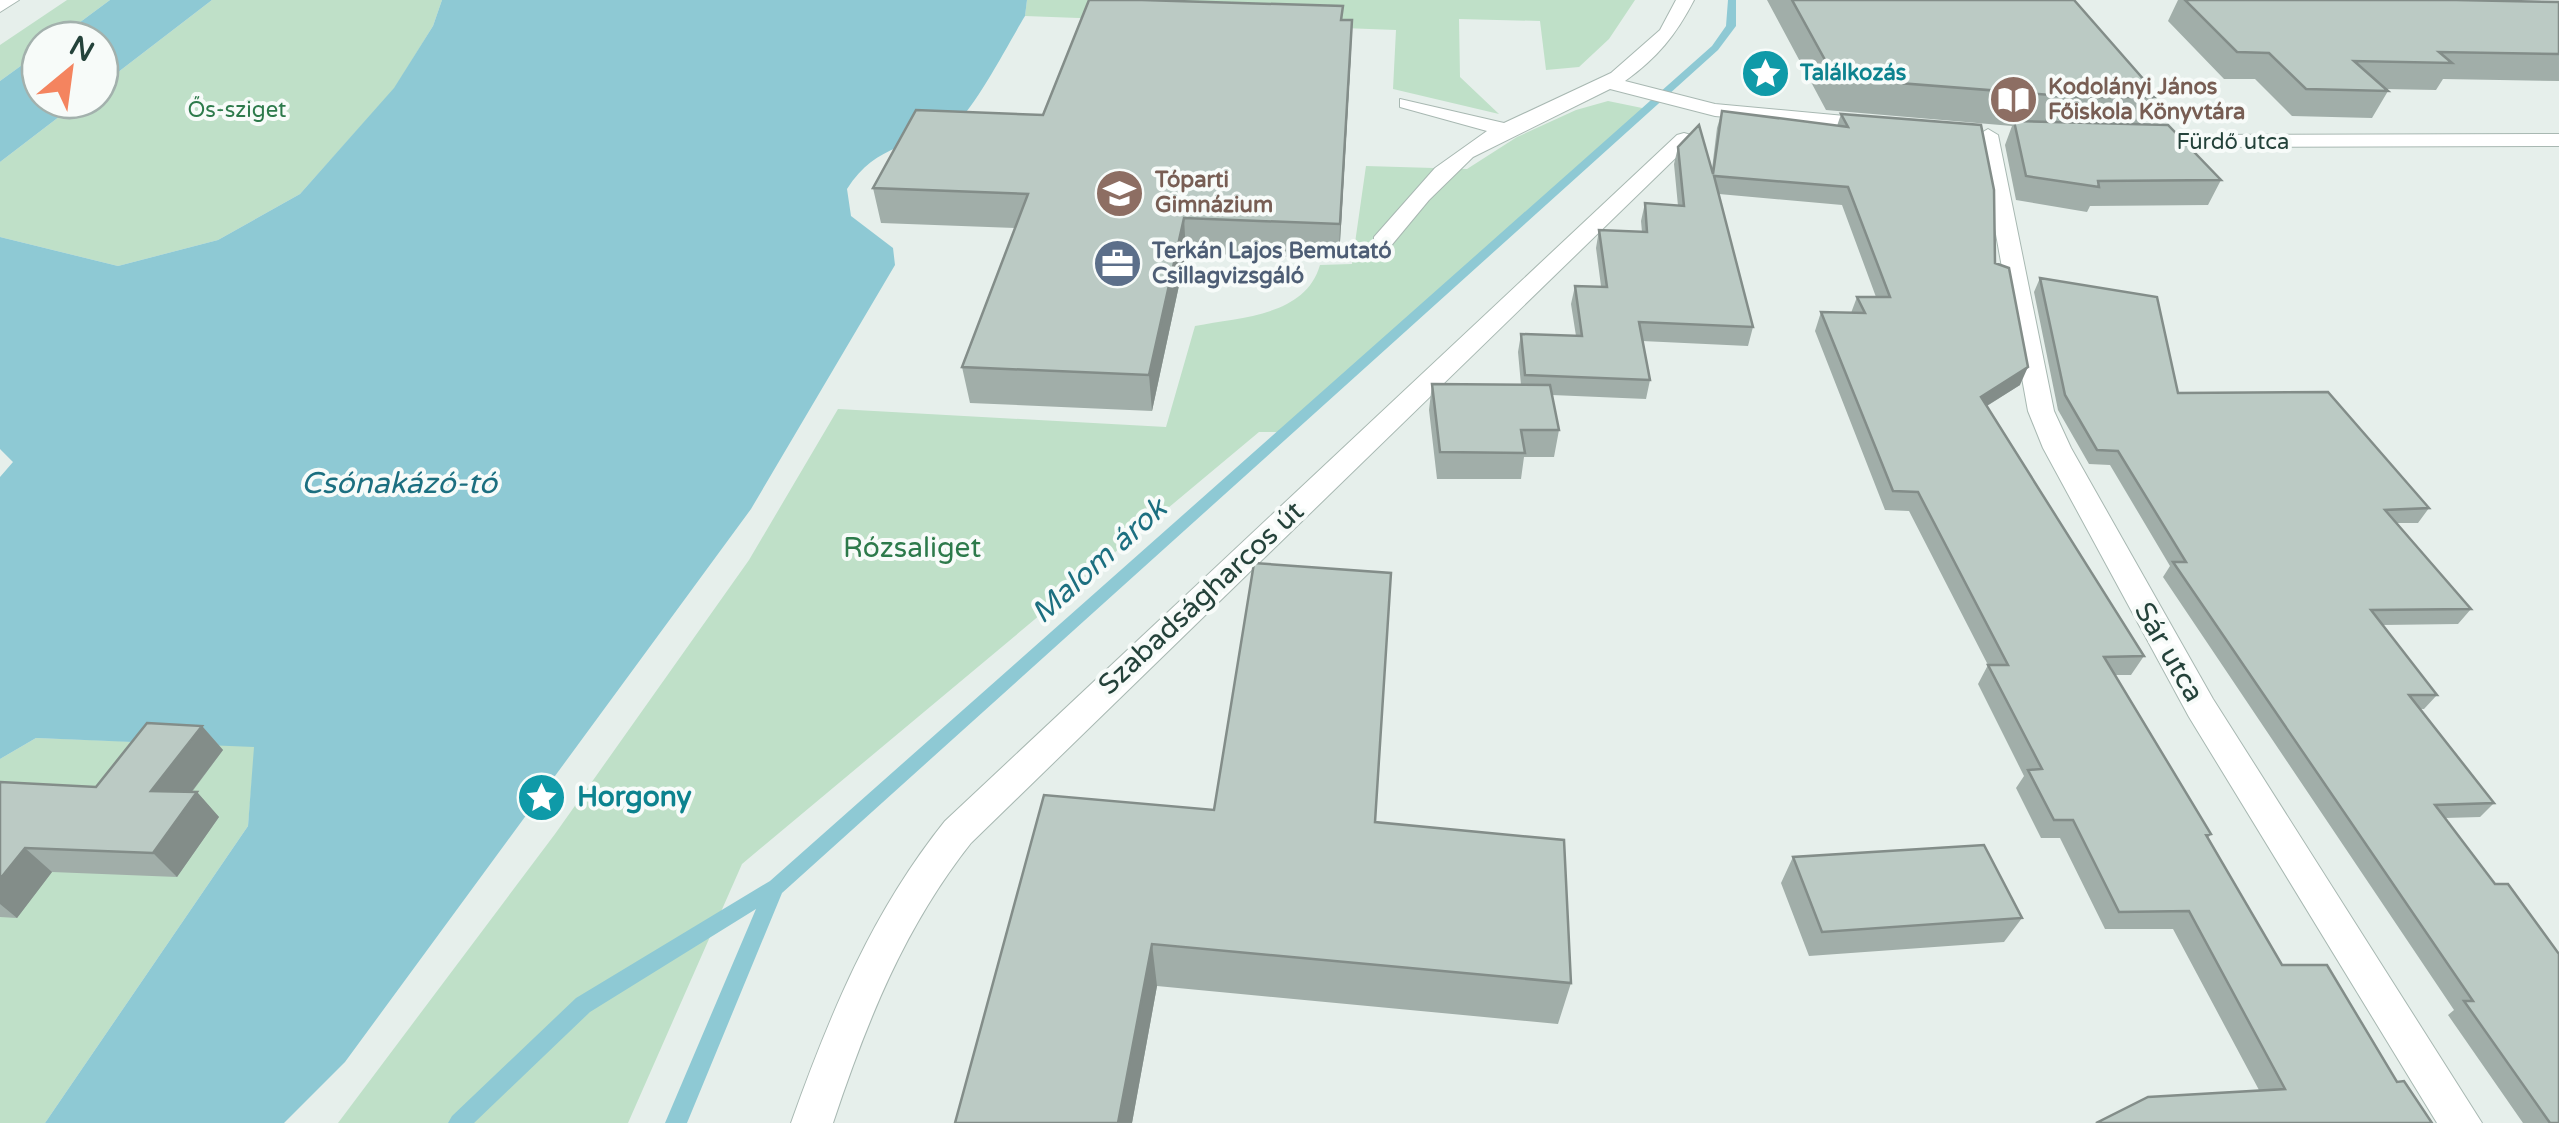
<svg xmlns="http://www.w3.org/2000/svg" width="2559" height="1123" viewBox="0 0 2559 1123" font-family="'Varela Round',sans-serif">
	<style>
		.green { fill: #bfe0c8 }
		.water { fill: #8ec9d4 }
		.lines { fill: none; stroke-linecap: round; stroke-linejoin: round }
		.stream { fill: #8ec9d4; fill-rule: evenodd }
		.minor-casing { stroke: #a8b8b2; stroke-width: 2 }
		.minor { fill: #fff; fill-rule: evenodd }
		.wall { fill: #a1aea9 }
		.shaded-wall { fill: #838d89 }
		.building { fill: #bbcac4; stroke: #838d89; stroke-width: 2.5 }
		.labels { text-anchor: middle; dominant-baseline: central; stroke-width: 8; stroke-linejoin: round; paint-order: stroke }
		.far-culture-label { font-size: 22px; font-weight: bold; fill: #0d838f; stroke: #f7fbf9; text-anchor: start }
		.far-education-label { font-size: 22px; font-weight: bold; fill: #785e54; stroke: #f7fbf9; text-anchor: start }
		.far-park-label { font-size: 22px; fill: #2d7a4b; stroke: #f7fbf9 }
		.far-street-label { font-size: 22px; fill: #24423a; stroke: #f7fbf9 }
		.far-service-label { font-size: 22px; font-weight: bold; fill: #4e5e75; stroke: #f7fbf9; text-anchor: start }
		.park-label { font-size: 28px; fill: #2d7a4b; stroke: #f7fbf9 }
		.street-label { font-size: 28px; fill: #24423a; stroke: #f7fbf9 }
		.culture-label { font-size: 28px; font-weight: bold; fill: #0d838f; stroke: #f7fbf9; text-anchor: start }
		.water-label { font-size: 30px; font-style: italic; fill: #1c6f80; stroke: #f7fbf9 }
	</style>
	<rect width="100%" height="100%" fill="#e6efeb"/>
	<path class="green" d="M67 0H110L56 40H40V52L0 81V45Z
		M212 0H442L433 26 394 89 300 194 218 240 118 266 0 237V162L81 100H100V86Z
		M1027 0H1635L1609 39 1579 67 1546 70 1540 21 1459 19 1460 77 1499 114 1393 89 1396 30 1025 16Z
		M1608 101 1647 109 1281 432H1259L742 864 628 1123H338L555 834 749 560 838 409 1166 427 1195 326C1239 317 1305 317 1320 265L1352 264 1366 166 1467 169 1517 137 1576 110Z
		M36 738 255 746 248 826 45 1123H0V759Z"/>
	<path class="water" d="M110 0H212L100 86V40H56Z
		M442 0H1027L1025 16C1012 37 974 110 957 121 914 148 877 142 847 189L851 216 893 248 895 265 751 509 345 1062 284 1123H45L248 826 254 747 36 738 0 759V477L13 462 0 449V237L118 266 218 240 300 194 394 88 433 26Z
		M40 52V100H81L0 162V81Z"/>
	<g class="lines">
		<path class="stream" d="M1728 0H1736V26L1718 50 782 893 687 1123H665L756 909 590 1012 474 1123H448L452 1116 576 998 770 881 1712 46 1726 26Z"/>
		<defs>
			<path id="minor" d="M0 0H19L0 12Z
				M1676 0H1694C1676 35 1657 58 1625 81L1715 104 1877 119 1887 125 1877 131 1715 116 1610 89 1473 157 1429 200 1390 247H1374V237L1435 168 1487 131 1400 107V99L1504 123 1611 73 1660 30Z
				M1988 129 1998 135 2054 411 2071 448 2213 699 2482 1123H2437L2189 717 2043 448 2028 411 1978 135Z
				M1684 133 1691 135V143L971 843C904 928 867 1021 833 1123H791C830 1014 872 912 945 821L1677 135Z
				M2559 134V146L2147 147 2137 141 2147 135Z"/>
		</defs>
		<use href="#minor" class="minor-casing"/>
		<use href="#minor" class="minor"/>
	</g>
	<path class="wall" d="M1767 0H2074L2145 81 2143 86 2154 97 2141 125 2221 180 2208 205 2090 206 2087 212 2016 200 2005 145 2012 126 1826 110Z
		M2178 0H2456L2559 2V81L2443 79 2436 90 2385 89 2388 91 2372 118 2292 116 2255 79H2224L2168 21Z
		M1343 20 1351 52 1339 259 1186 253 1152 411 970 403 962 367 1015 228 881 223 873 188 1043 115Z
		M1722 111 1837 126 1841 114 1995 263 2020 385 1987 406 2144 656 2131 675H2115L2211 834 2208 838 2282 965 2397 1082 2259 1090 2173 929H2105L2060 838H2041L2016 788 2024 776 1978 684 1988 665 1909 511 1885 510 1815 331 1821 312 1851 313 1857 297H1876L1842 205 1719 194 1753 327 1748 346 1642 341 1650 380 1646 399 1552 395 1559 430 1554 457H1524L1521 479H1437L1429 410 1432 384 1521 385 1518 352 1521 334 1576 336 1571 304 1575 286H1601L1596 248 1599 230 1642 232 1641 221 1645 203 1678 206 1674 164 1678 147 1712 169 1717 128Z
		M2040 278 2178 393 2429 508 2418 523H2397L2471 609 2458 624 2382 625 2437 695 2424 709H2420L2494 803 2480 817 2445 818 2559 1123H2523L2448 1015 2454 1010 2163 577 2170 566 2110 465 2089 464 2058 410 2034 292Z
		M202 726 223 750 192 792H197L219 817 177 877 52 872 17 918 0 917V782L96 787Z
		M1214 810 1375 822 1571 983 1558 1024 1157 986 1132 1123H955Z
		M1793 857 2022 918 2004 942 1809 956 1781 883Z"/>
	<path class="shaded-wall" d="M1352 20 1351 52 1339 259 1340 224Z
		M1184 218 1186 253 1152 411 1149 375Z
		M2028 367 2020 385 1972 415 1981 397Z
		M202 726 223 750 174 815 151 791Z
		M197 792 219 817 177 877 153 853Z
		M25 848 52 872 17 918 0 904V879Z
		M1152 944 1157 986 1132 1123H1118Z"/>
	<path class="building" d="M1089 0H1142L1343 6 1341 20H1352L1340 224 1184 218 1149 375 962 367 1028 194 873 188 916 110 1043 115Z
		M1792 0H2074L2145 81H2137L2154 97H2077L1835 78Z
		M2185 0H2456L2559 2V54L2439 52 2452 63 2354 61 2388 91 2306 89 2269 53 2237 52Z
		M1722 111 1848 127 1841 114 1981 125 1994 190 1995 263 2009 268 2028 367 1981 397 2144 656 2104 657 2211 834 2206 835 2282 965H2327L2397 1082 2404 1081 2432 1123H2096L2148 1097 2285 1089 2189 911 2119 912 2073 820H2054L2028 770 2042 769 1988 665H2008L1918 492 1893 491 1821 312 1865 313 1857 297H1890L1848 187 1714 176 1753 327 1639 322 1650 380 1525 375 1521 334 1582 336 1575 286 1607 287 1599 230 1647 232 1645 203 1684 206 1678 147 1699 125 1713 174Z
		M2014 121 2168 125 2221 180 2098 181 2099 187 2026 176Z
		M2040 278 2157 297 2178 393 2328 392 2429 508 2385 510 2471 609 2371 610 2437 695H2409L2494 803 2435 805 2495 884H2508L2559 954V1123H2550L2464 1001H2473L2173 562H2186L2118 451 2097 450 2065 395Z
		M1432 384 1550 385 1559 430H1521L1525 453 1440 452Z
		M1254 563 1391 573 1375 822 1564 840 1571 983 1152 944 1118 1123H955L1044 795 1214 810Z
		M147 723 202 726 151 791 197 792 153 853 25 848 0 879V782L96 787Z
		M1984 845 2022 918 1822 932 1793 857Z"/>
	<defs>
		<symbol id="sight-disc" viewBox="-11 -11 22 22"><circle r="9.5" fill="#0f9aa8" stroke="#f7fbf9"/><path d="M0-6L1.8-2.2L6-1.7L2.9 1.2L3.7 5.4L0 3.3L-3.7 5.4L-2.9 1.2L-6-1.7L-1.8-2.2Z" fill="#fff"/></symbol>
		<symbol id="library-disc" viewBox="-11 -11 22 22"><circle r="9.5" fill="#8d6e63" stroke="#f7fbf9"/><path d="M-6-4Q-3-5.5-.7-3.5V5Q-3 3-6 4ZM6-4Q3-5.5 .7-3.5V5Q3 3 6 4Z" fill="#fff"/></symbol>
		<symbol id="school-disc" viewBox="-11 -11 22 22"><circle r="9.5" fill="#8d6e63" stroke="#f7fbf9"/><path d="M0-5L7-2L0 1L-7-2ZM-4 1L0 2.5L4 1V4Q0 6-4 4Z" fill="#fff"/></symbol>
		<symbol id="office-disc" viewBox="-11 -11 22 22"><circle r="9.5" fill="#5c6f8a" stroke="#f7fbf9"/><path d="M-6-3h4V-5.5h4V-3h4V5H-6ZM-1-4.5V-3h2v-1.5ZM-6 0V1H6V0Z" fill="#fff"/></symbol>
	</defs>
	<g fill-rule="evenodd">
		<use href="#sight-disc" x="1738" y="46" width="55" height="55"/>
		<use href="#library-disc" x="1986" y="72" width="55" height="55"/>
		<use href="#school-disc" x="1092" y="166" width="55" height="55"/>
		<use href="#office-disc" x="1090" y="236" width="55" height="55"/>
		<use href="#sight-disc" x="514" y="770" width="55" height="55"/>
	</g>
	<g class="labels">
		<g class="far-culture-label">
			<text x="1800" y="73">Találkozás</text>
		</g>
		<g class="far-education-label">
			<text x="2048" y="87">Kodolányi János<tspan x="2048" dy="25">Főiskola Könyvtára</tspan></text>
			<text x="1155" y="180">Tóparti<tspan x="1155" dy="25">Gimnázium</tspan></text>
		</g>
		<g class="far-park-label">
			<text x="237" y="110">Ős-sziget</text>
		</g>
		<g class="far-street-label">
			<text x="2233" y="142">Fürdő utca</text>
		</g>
		<g class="far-service-label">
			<text x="1152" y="251">Terkán Lajos Bemutató<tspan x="1152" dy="25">Csillagvizsgáló</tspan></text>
		</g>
		<g class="park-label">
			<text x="912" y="548">Rózsaliget</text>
		</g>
		<g class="street-label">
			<text transform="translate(1201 598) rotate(-43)">Szabadságharcos út</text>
			<text transform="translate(2169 652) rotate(60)">Sár utca</text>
		</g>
		<g class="culture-label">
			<text x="577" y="797">Horgony</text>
		</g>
		<g class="water-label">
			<text x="399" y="483">Csónakázó-tó</text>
			<text transform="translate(1099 561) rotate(-42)">Malom árok</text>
		</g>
	</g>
	<g transform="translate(70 70) rotate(29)"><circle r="48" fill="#f7fbf9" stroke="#a3b1ad" stroke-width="2.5"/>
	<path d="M0-8L18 38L0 25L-18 38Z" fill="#f4845f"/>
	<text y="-15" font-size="28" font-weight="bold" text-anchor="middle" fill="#24423a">N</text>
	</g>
</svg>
